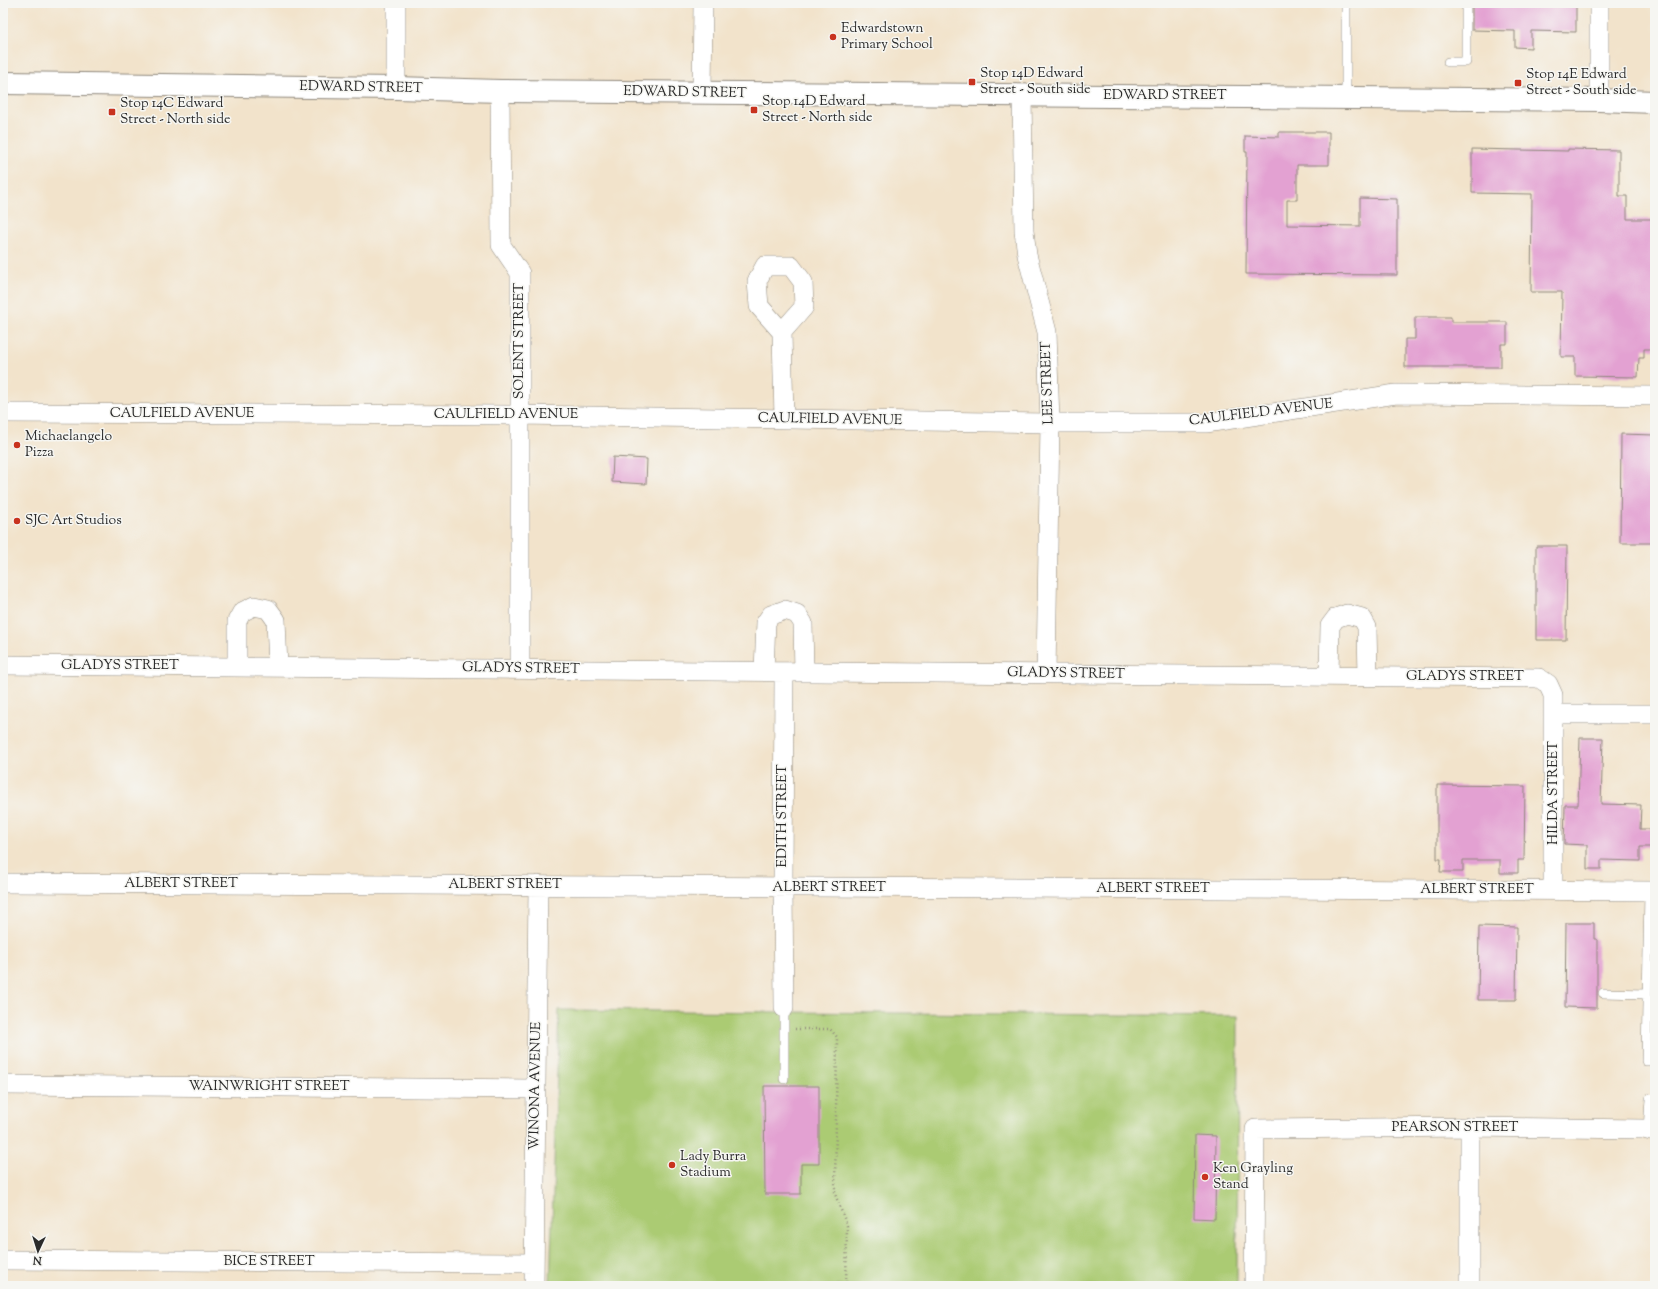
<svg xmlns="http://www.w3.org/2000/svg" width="1658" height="1289" viewBox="0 0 1658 1289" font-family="'Sorts Mill Goudy',serif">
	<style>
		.park { fill: #abcb73; stroke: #6b7b4f }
		.building { fill: #e3a1d2 }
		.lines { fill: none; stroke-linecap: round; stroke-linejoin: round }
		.lane-casing { stroke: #8e877b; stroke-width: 10 }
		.street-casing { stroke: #8e877b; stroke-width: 20 }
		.secondary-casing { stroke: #8e877b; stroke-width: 24 }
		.path { stroke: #8e877b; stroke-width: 2.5; stroke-dasharray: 1 3; stroke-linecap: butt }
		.lane { stroke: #fff; stroke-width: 9 }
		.street { stroke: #fff; stroke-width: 19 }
		.secondary { stroke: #fff; stroke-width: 22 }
		.poi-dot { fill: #c8321e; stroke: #f6f6f2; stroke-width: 1.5 }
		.labels { text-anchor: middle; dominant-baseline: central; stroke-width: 3; stroke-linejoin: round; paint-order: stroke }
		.poi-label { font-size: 14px; fill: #2b2b2b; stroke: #f6f6f2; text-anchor: start }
		.street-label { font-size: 14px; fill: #2b2b2b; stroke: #f6f6f2 }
	</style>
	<rect width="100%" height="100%" fill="#f6f6f2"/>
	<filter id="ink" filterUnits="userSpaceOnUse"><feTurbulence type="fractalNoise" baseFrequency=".025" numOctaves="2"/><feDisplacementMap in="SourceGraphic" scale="8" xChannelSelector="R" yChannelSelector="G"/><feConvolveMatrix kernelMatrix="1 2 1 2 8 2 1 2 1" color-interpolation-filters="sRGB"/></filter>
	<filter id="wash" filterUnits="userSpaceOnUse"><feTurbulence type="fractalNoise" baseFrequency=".012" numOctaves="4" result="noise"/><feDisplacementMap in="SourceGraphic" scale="16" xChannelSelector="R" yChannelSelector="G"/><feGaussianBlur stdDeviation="0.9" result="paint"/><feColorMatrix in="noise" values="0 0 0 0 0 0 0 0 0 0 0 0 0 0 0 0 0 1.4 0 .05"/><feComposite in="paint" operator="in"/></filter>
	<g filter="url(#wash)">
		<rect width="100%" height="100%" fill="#f2e3cb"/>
		<path class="park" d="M559 1010 1238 1016 1237 1286H550Z"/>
		<g id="blocks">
			<path class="building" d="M1472 3H1576V32L1531 31V48L1515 47V31L1472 30Z
				M1279 132H1329V165H1297V200H1287V225L1360 226V198L1397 199V275L1246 274 1247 152H1245V136L1279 137Z
				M1472 149 1568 151V149L1619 150V196H1627V219H1655V349H1644V358H1639L1638 377 1575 376V357H1561L1562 292H1531L1532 194 1472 193Z
				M1415 317H1451V322H1507V344H1501V367H1405V339H1415Z
				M1621 434 1655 435V543H1620Z
				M613 457 647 459 646 484 612 482Z
				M1536 546H1567L1566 640H1536Z
				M1580 738H1603L1601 804 1641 805 1640 829H1655V847H1640V861L1601 860V869H1587V845L1564 844 1565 805H1578Z
				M1437 785 1525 786 1524 860H1518V873H1500V860H1463V872H1440L1441 859H1437Z
				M1566 923H1594V939H1597V1008L1565 1007Z
				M1479 926 1517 927 1516 1000H1478Z
				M764 1086H819V1164H801V1194H765Z
				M1195 1135 1216 1136 1215 1219 1194 1218Z"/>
		</g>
	</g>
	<g filter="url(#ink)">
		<use href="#blocks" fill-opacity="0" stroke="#8e877b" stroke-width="1"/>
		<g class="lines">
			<defs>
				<path id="lane" d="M1448 62H1466V3
					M1346 98V3
					M1649 891 1646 1061H1655
					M1603 993 1647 994
					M784 1008V1079
					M1648 1130 1650 1099H1655"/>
				<path id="street" d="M396 3V88
					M500 91 501 245 520 273V669
					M702 93 703 3
					M1022 95 1024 231 1027 255 1047 332 1050 423 1046 674
					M1599 100V3
					M782 332 804 307 803 282 791 266H765L757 281 759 306 782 332 784 419
					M3 413 519 415 1050 423H1206L1396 394 1655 396
					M3 665 1539 678 1548 684 1553 695V890
					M237 667V621L242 612 254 606 268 609 276 620 278 667
					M764 671 766 622 771 615 785 610 797 614 803 623 804 672
					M1329 676 1330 626 1336 618 1347 614 1362 618 1367 627 1368 677
					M1554 714H1655
					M3 883 1655 891
					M784 1008 783 887 784 672
					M3 1085 535 1089
					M3 1260 534 1263
					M534 1286 538 885
					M1254 1286 1255 1129 1470 1127 1644 1129 1655 1132
					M1470 1286V1127"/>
				<path id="secondary" d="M3 83 396 88 500 91 1599 100 1655 102"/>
			</defs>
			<use href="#lane" class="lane-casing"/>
			<use href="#street" class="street-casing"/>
			<use href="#secondary" class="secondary-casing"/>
			<path class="path" d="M795 1029H830L837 1037 835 1194 847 1226 846 1286"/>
			<use href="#lane" class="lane"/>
			<use href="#street" class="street"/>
			<use href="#secondary" class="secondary"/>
		</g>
	</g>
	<g class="poi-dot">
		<circle cx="833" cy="37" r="4"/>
		<rect x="968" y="78" width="8" height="8" rx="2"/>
		<rect x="1514" y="79" width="8" height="8" rx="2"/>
		<rect x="750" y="106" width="8" height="8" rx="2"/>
		<rect x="108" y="108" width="8" height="8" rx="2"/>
		<circle cx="17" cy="445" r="4"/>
		<circle cx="17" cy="521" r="4"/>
		<circle cx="672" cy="1165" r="4"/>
		<circle cx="1205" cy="1177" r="4"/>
	</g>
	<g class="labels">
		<g class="poi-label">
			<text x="841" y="29">Edwardstown<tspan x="841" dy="16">Primary School</tspan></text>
			<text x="980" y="74">Stop 14D Edward<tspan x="980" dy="16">Street - South side</tspan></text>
			<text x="1526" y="75">Stop 14E Edward<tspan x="1526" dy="16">Street - South side</tspan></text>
			<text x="762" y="102">Stop 14D Edward<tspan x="762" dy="16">Street - North side</tspan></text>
			<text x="120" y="104">Stop 14C Edward<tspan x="120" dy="16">Street - North side</tspan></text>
			<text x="25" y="437">Michaelangelo<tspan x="25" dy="16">Pizza</tspan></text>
			<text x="25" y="521">SJC Art Studios</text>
			<text x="680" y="1157">Lady Burra<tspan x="680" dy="16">Stadium</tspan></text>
			<text x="1213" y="1169">Ken Grayling<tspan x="1213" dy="16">Stand</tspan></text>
		</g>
		<g class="street-label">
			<text transform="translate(361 88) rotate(1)">EDWARD STREET</text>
			<text transform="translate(685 93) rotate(1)">EDWARD STREET</text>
			<text x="1165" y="96">EDWARD STREET</text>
			<text transform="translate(520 341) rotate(-90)">SOLENT STREET</text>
			<text transform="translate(1048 383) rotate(-92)">LEE STREET</text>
			<text transform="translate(1261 413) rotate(-7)">CAULFIELD AVENUE</text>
			<text x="182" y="414">CAULFIELD AVENUE</text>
			<text x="506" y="415">CAULFIELD AVENUE</text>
			<text transform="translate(830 420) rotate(1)">CAULFIELD AVENUE</text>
			<text x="120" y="666">GLADYS STREET</text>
			<text transform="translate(521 669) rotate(1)">GLADYS STREET</text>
			<text transform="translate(1066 674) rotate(1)">GLADYS STREET</text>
			<text x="1465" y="677">GLADYS STREET</text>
			<text transform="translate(1554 793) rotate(-90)">HILDA STREET</text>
			<text transform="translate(783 816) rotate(-90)">EDITH STREET</text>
			<text x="181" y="884">ALBERT STREET</text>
			<text x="505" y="885">ALBERT STREET</text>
			<text x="829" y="888">ALBERT STREET</text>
			<text x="1153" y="889">ALBERT STREET</text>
			<text x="1477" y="890">ALBERT STREET</text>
			<text transform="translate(536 1086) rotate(-89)">WINONA AVENUE</text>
			<text x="269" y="1087">WAINWRIGHT STREET</text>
			<text x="1455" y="1128">PEARSON STREET</text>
			<text x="269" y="1262">BICE STREET</text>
		</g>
	</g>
	<rect width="1658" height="1289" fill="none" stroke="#f6f6f2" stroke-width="16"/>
	<g transform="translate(38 1251) rotate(184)" stroke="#f6f6f2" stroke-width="3" paint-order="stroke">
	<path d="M0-3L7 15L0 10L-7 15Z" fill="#2b2b2b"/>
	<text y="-6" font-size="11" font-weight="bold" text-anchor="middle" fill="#2b2b2b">N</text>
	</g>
</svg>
